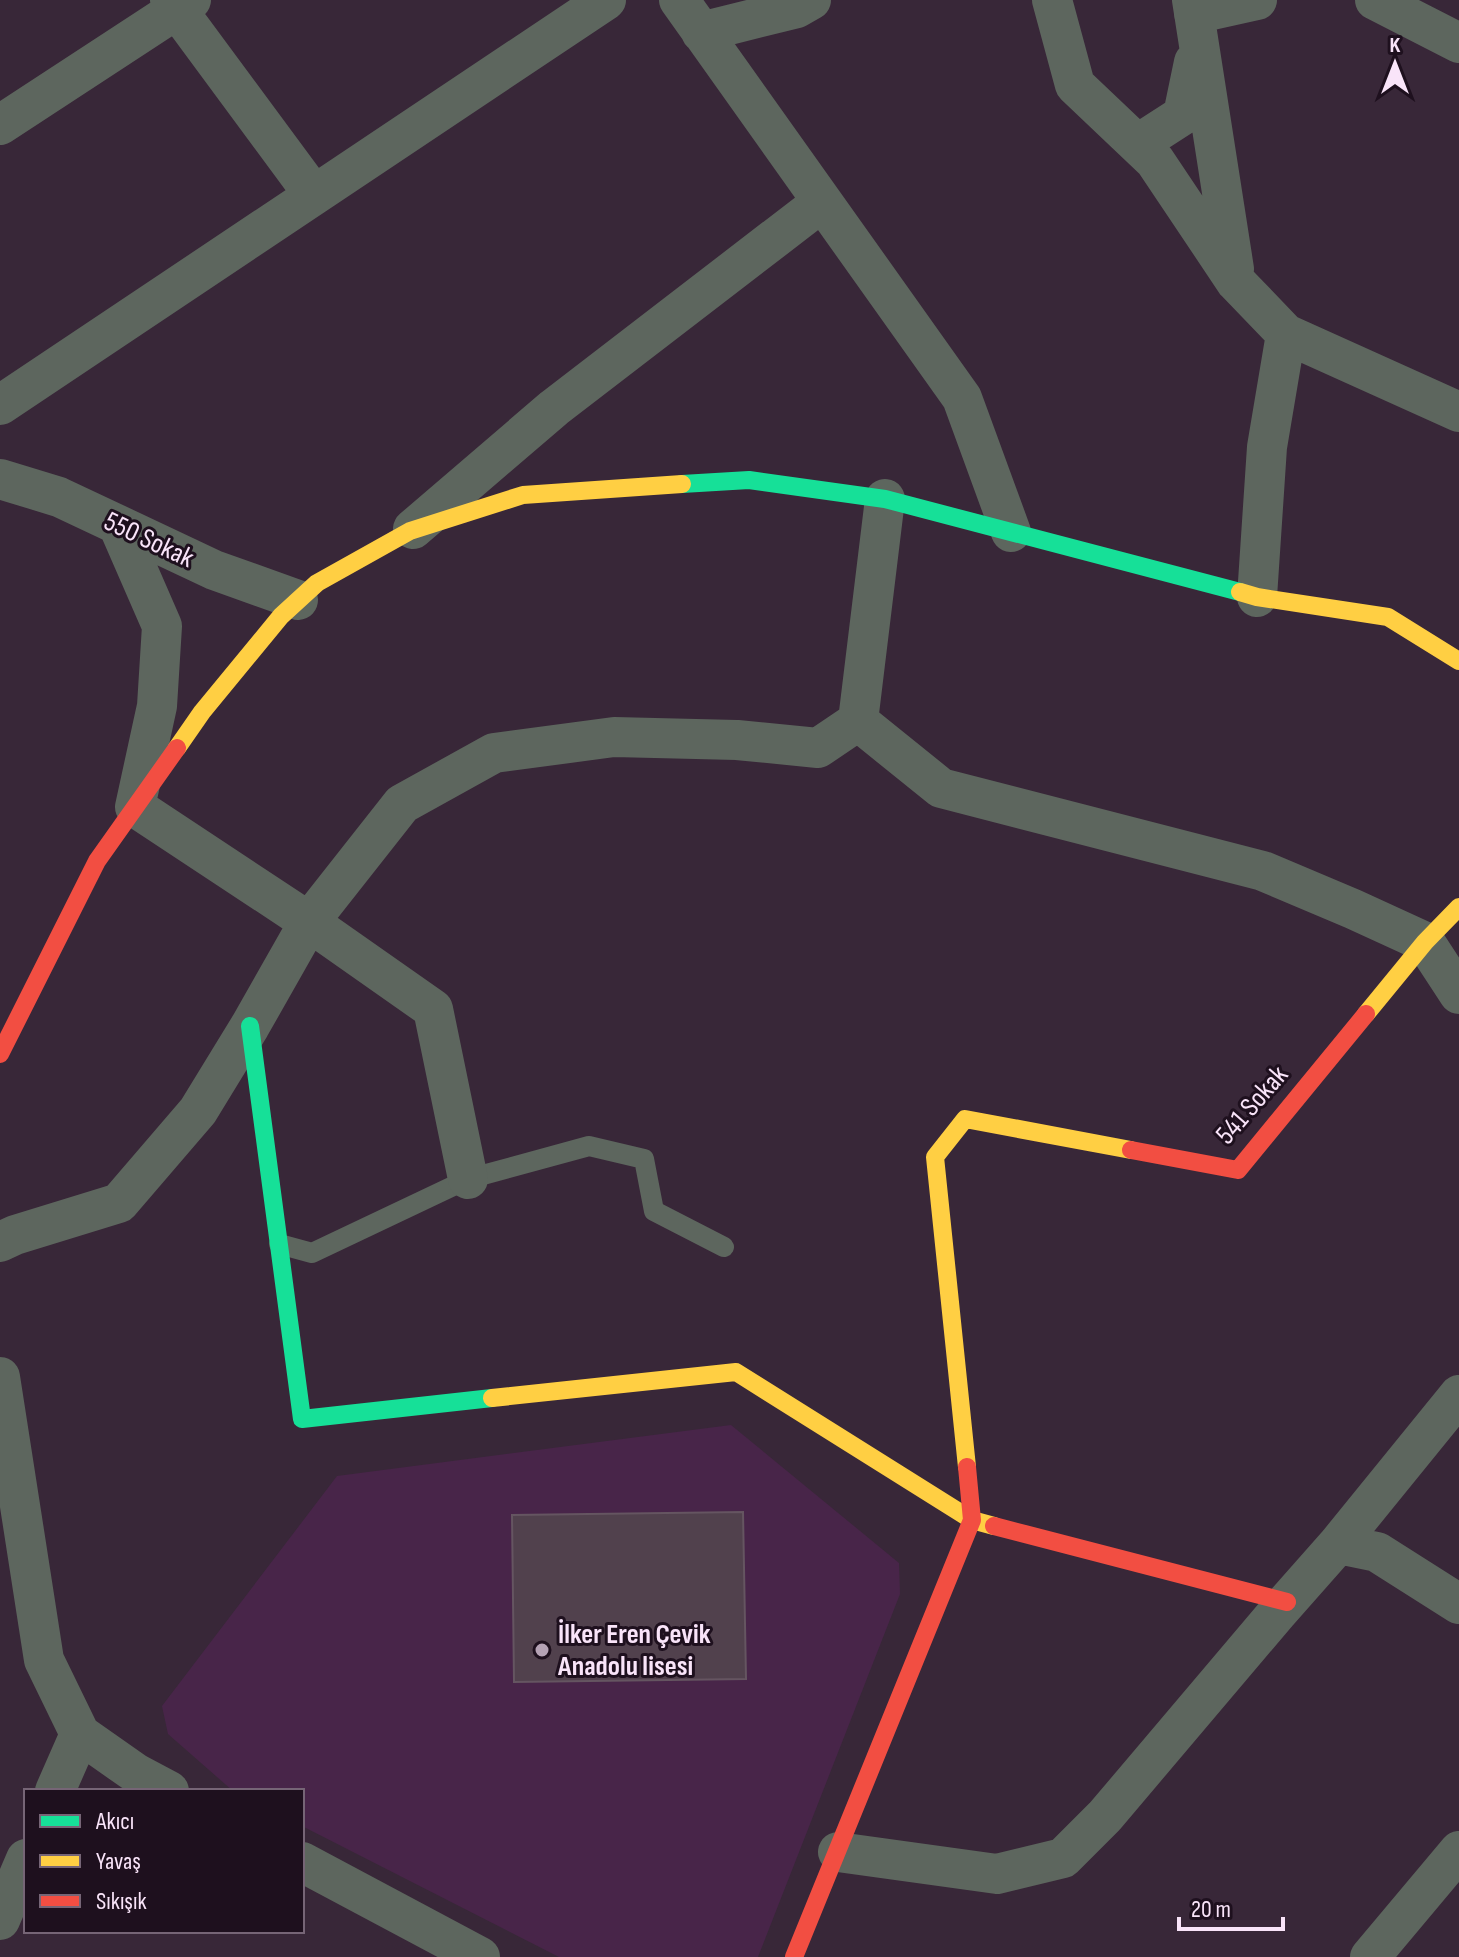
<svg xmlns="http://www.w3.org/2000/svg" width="1459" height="1957" viewBox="0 0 1459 1957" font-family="'Sofia Sans Condensed',sans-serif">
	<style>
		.built { fill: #482549 }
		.building { fill: #51414d; stroke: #655561; stroke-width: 2 }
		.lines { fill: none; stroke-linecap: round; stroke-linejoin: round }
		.lane { stroke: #5d665e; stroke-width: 20 }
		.street { stroke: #5d665e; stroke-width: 40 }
		.fast { stroke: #16e098; stroke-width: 18 }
		.slow { stroke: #ffcf43; stroke-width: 18 }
		.jam { stroke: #f24e42; stroke-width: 18 }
		.poi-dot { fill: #b5a2b5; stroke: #1e101e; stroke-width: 3 }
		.labels { text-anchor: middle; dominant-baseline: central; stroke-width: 6; stroke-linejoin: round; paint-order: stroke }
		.street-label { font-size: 28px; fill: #f9e4f9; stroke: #1e101e }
		.poi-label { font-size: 28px; font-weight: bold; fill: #f9e4f9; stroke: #1e101e; text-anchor: start }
	</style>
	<rect width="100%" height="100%" fill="#382738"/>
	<path class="built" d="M731 1425 899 1563 900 1594 758 1957H559L302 1826V1791H233L168 1734 162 1706 337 1476Z"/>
	<path class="building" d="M743 1512 746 1679 514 1682 512 1515Z"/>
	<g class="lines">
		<path class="lane" d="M279 1244 312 1253 468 1179 589 1146 644 1159 654 1211 724 1247"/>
		<path class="street" d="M170 0 314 195
			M679 0 962 398 1011 532
			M1052 0 1075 85 1155 161 1236 282 1286 334 1459 412
			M1192 0 1234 269
			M1375 0 1459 43
			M1194 14 1257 0
			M701 32 797 8 811 0
			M0 125 191 0
			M1138 144 1183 115 1194 62
			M0 405 606 0
			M0 479 59 497 214 570 298 600
			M118 525 162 626 157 706 135 807 309 922 433 1009 468 1179
			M413 529 554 408 822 202
			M1257 597 1267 447 1286 334
			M858 721 941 788 1263 871 1353 909 1425 942 1459 994
			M0 1242 15 1235 119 1203 198 1111 250 1026 309 922 402 804 494 753 614 737 737 740 818 748 858 721 885 499
			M0 1377 44 1660 80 1734 137 1774 169 1791
			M1338 1544 1377 1552 1459 1604
			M55 1791 80 1734
			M838 1852 997 1874 1063 1858 1105 1816 1277 1613 1338 1544 1459 1395
			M302 1862 480 1957
			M0 1920 26 1859
			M1370 1957 1459 1851"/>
		<path class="fast" d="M682 484 749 480 885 499 1240 592
			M250 1026 302 1419 492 1398"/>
		<path class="slow" d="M1240 592 1257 597 1388 617 1459 661
			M177 748 202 712 281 616 317 583 410 531 523 495 682 484
			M1366 1014 1425 942 1459 907
			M492 1398 736 1372 972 1520 994 1526
			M967 1467 935 1157 965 1119 1131 1150"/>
		<path class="jam" d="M0 1054 97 861 177 748
			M1131 1150 1238 1170 1366 1014
			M994 1526 1287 1602
			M794 1957 972 1520 967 1467"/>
	</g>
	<circle class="poi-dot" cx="542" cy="1650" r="8"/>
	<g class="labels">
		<g class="street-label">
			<text transform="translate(149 540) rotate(25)">550 Sokak</text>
			<text transform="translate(1252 1105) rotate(-49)">541 Sokak</text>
		</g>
		<g class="poi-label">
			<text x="558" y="1634">İlker Eren Çevik<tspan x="558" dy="32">Anadolu lisesi</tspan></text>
		</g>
	</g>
	<rect x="24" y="1789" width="280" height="144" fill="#1e101e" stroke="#766576" stroke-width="2"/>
	<rect x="40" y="1815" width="40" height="12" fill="#16e098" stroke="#766576" stroke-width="2"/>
	<text x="96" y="1829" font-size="24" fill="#f9e4f9">Akıcı</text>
	<rect x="40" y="1855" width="40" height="12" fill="#ffcf43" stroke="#766576" stroke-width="2"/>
	<text x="96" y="1869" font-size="24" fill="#f9e4f9">Yavaş</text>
	<rect x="40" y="1895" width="40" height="12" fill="#f24e42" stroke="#766576" stroke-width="2"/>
	<text x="96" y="1909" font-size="24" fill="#f9e4f9">Sıkışık</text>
	<g transform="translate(1395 64)" stroke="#1e101e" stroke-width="6" paint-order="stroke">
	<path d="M0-6L14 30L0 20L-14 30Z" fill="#f9e4f9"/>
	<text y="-12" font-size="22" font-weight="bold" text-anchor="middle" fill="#f9e4f9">K</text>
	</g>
	<path d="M1179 1917v12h104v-12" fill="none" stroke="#f9e4f9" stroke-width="4"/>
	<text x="1191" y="1917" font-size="24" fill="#f9e4f9" stroke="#1e101e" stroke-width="6" paint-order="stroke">20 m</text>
</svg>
